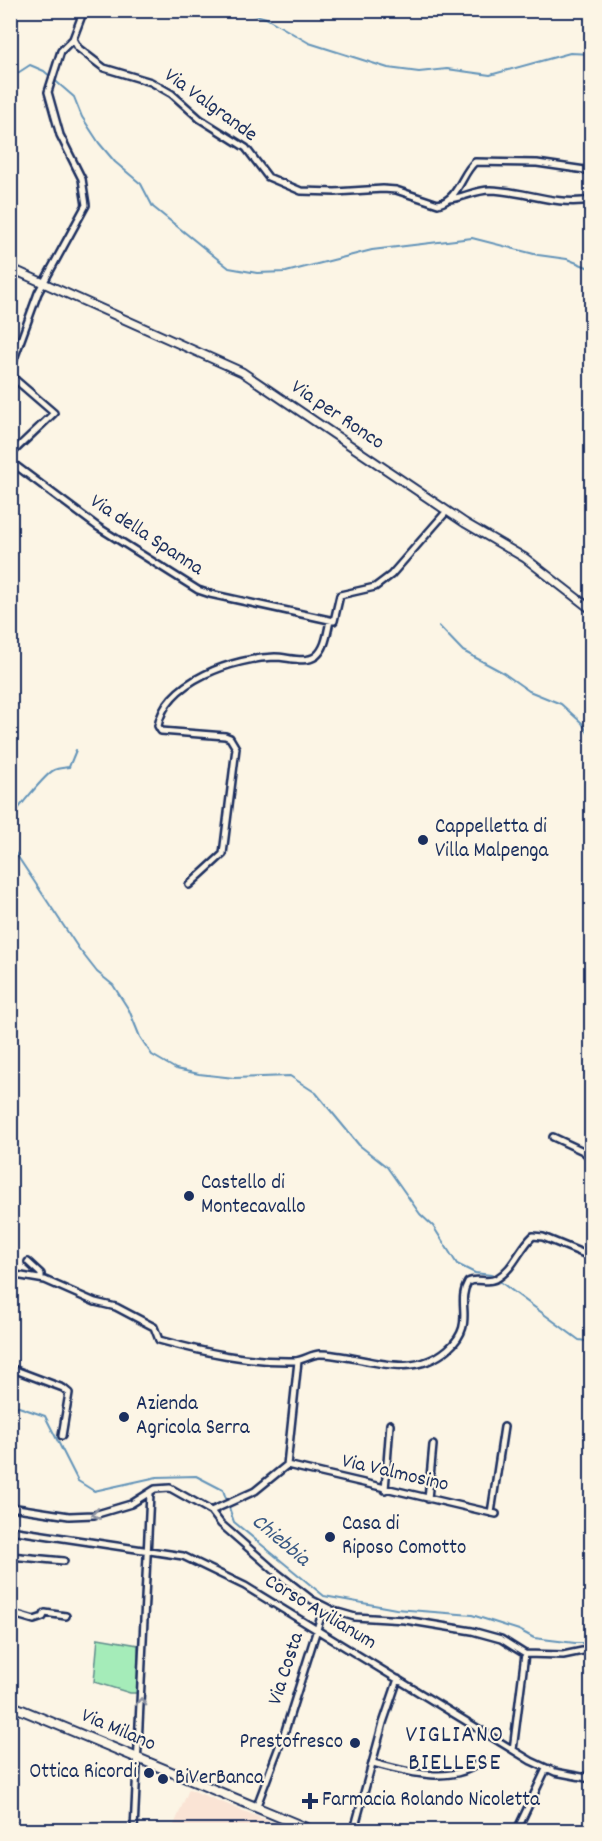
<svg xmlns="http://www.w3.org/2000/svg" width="602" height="1841" viewBox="0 0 602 1841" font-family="Dekko,sans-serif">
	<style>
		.built { fill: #fae4d5 }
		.green { fill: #a5ecb9; stroke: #608e8c; stroke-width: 1.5 }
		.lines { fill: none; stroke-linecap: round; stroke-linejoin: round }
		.stream { stroke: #6394b9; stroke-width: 2 }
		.minor-casing { stroke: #1b2f5e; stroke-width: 10 }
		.tertiary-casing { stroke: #1b2f5e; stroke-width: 11 }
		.secondary-casing { stroke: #1b2f5e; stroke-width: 12 }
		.minor { stroke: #fcf5e5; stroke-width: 5 }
		.tertiary { stroke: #fcf5e5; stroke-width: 7 }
		.secondary { stroke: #fcf5e5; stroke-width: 8 }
		.oneway { stroke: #8c92a2 }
		.poi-dot { fill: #1b2f5e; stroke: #fcf5e5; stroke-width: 2 }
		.labels { text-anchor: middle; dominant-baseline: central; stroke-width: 4.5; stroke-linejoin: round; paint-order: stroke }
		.street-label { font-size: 21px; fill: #1b2f5e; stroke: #fcf5e5 }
		.poi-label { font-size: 21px; fill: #1b2f5e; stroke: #fcf5e5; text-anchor: start }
		.water-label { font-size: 22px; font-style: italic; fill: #395984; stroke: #fcf5e5 }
		.quarter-label { font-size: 24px; letter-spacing: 1.5px; fill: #1b2f5e; stroke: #fcf5e5 }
	</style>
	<rect width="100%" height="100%" fill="#fcf5e5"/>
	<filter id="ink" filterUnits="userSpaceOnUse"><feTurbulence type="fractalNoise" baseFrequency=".0167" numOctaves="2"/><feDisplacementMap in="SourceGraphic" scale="12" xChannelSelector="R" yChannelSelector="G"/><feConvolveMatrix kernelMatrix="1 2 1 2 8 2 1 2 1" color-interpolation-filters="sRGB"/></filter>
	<g filter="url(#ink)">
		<path class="built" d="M189 1789 291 1830H172Z"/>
		<path class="green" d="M98 1638 138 1645 137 1693H130L94 1682Z"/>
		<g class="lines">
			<path class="stream" d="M239 10 266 18 309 43 388 68 419 72 447 69 490 75 570 53 592 54
				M191 11 193 10
				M10 78 30 65 44 71 74 97 82 117 99 143 115 162 141 184 153 207 229 268 257 273 286 272 372 250 472 238 538 255 567 259 592 269
				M439 626 463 651 502 672 529 691 561 704 582 723 592 739
				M10 822C13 813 46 774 54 770 58 768 64 768 69 767L76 750
				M10 845 79 949 97 972 113 985 129 1010 140 1037 152 1055 176 1069 199 1074 234 1078 290 1076 316 1093 359 1145 387 1167 420 1214 433 1226 457 1264 475 1273 491 1275 579 1340 592 1342
				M10 1404 45 1416 78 1481 94 1491 157 1477 196 1476 223 1490 234 1522 324 1596 396 1609 472 1615 519 1630 534 1638 575 1643H584L592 1637"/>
			<defs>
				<path id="minor" d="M73 39 78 48 104 68 151 82 172 94 200 119 246 148 268 177 301 191 335 192 383 189 396 190 438 204C459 199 461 174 475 162L537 163 592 171
					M449 199C463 198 475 190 490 190 527 191 552 206 592 200
					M10 370 38 293 86 205 82 179 60 135 48 92 61 51 73 39 84 10
					M10 375 54 413 14 451 11 460 15 465 98 527 198 590 210 594 334 621 340 595 375 587 391 575 447 511
					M189 885 223 854 236 748 230 738 225 736 161 731 158 726C166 680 235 658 275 657 288 657 305 664 316 656 326 648 327 633 330 621
					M553 1137 583 1151 592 1159
					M28 1262 41 1274V1279
					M10 1274 45 1280 95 1302 116 1307 154 1327 159 1340C203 1352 248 1362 294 1361 303 1361 311 1354 320 1354 362 1354 408 1383 448 1349 477 1324 455 1304 468 1282 477 1277 487 1284 496 1279 514 1269 519 1249 533 1236L543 1237 592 1257
					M10 1368 63 1388 69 1393 62 1436
					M287 1465 496 1514
					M385 1490 390 1424
					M428 1499 433 1445
					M10 1507 69 1516 94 1515 131 1504 155 1489 170 1488 211 1511 221 1524 276 1572 312 1600 334 1611 355 1617 405 1620 472 1631 501 1639 525 1654 563 1655 592 1649
					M211 1511 255 1491 287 1465 298 1361
					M491 1513 504 1427
					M10 1530 183 1556 245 1586 531 1761 555 1772 592 1779
					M10 1556 64 1561
					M10 1613 34 1620 43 1617 45 1613 66 1616
					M513 1750 525 1654
					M373 1763C406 1772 455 1786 482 1760
					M585 1778 592 1771
					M256 1808 285 1731 324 1607
					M10 1826 25 1830
					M134 1830 150 1493
					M354 1830 383 1723 398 1679
					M517 1830 546 1769"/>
				<path id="tertiary" d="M10 268 242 372 465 523 525 558 592 610"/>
				<path id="secondary" d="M10 1705 311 1830"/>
			</defs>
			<use href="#minor" class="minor-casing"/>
			<use href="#tertiary" class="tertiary-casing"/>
			<use href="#secondary" class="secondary-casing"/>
			<use href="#minor" class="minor"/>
			<use href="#tertiary" class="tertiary"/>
			<use href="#secondary" class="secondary"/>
		</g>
		<defs><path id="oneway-chevron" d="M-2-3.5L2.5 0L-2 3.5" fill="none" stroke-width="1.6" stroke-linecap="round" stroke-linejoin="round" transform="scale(1.5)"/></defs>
		<g class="oneway">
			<use href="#oneway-chevron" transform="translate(96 1514) rotate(170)"/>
			<use href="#oneway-chevron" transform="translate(141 1702) rotate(-88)"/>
		</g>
	</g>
	<g class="poi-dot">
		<circle cx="423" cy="840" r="6"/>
		<circle cx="189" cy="1196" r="6"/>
		<circle cx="124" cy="1417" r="6"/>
		<circle cx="330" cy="1537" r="6"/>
		<circle cx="355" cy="1743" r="6"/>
		<circle cx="149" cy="1773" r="6"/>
		<circle cx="163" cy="1779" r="6"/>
		<path d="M307 1792h6v6h6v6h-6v6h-6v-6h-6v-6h6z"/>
	</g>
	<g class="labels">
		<g class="street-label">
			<text transform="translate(210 106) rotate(36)">Via Valgrande</text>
			<text transform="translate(337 416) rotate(34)">Via per Ronco</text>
			<text transform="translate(146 536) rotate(33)">Via della Spanna</text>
			<text transform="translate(395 1474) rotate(13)">Via Valmosino</text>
			<text transform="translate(320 1613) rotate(31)">Corso Avilianum</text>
			<text transform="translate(287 1669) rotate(-72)">Via Costa</text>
			<text transform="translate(118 1731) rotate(23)">Via Milano</text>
		</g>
		<g class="poi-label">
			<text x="435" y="828">Cappelletta di<tspan x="435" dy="24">Villa Malpenga</tspan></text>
			<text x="201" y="1184">Castello di<tspan x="201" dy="24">Montecavallo</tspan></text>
			<text x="136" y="1405">Azienda<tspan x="136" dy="24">Agricola Serra</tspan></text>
			<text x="342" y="1525">Casa di<tspan x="342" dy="24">Riposo Comotto</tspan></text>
			<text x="343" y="1743" text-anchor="end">Prestofresco</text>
			<text x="137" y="1773" text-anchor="end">Ottica Ricordi</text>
			<text x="175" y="1779">BiVerBanca</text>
			<text x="322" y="1801">Farmacia Rolando Nicoletta</text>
		</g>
		<g class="water-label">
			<text transform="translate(280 1541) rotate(40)">Chiebbia</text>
		</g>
		<g class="quarter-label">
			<text x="455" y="1736">VIGLIANO<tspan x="455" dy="28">BIELLESE</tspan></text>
		</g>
	</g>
	<rect width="602" height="1841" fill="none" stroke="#fcf5e5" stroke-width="36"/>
	<rect x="18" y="18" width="566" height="1805" fill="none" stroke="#1b2f5e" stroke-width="2" filter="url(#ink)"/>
</svg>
